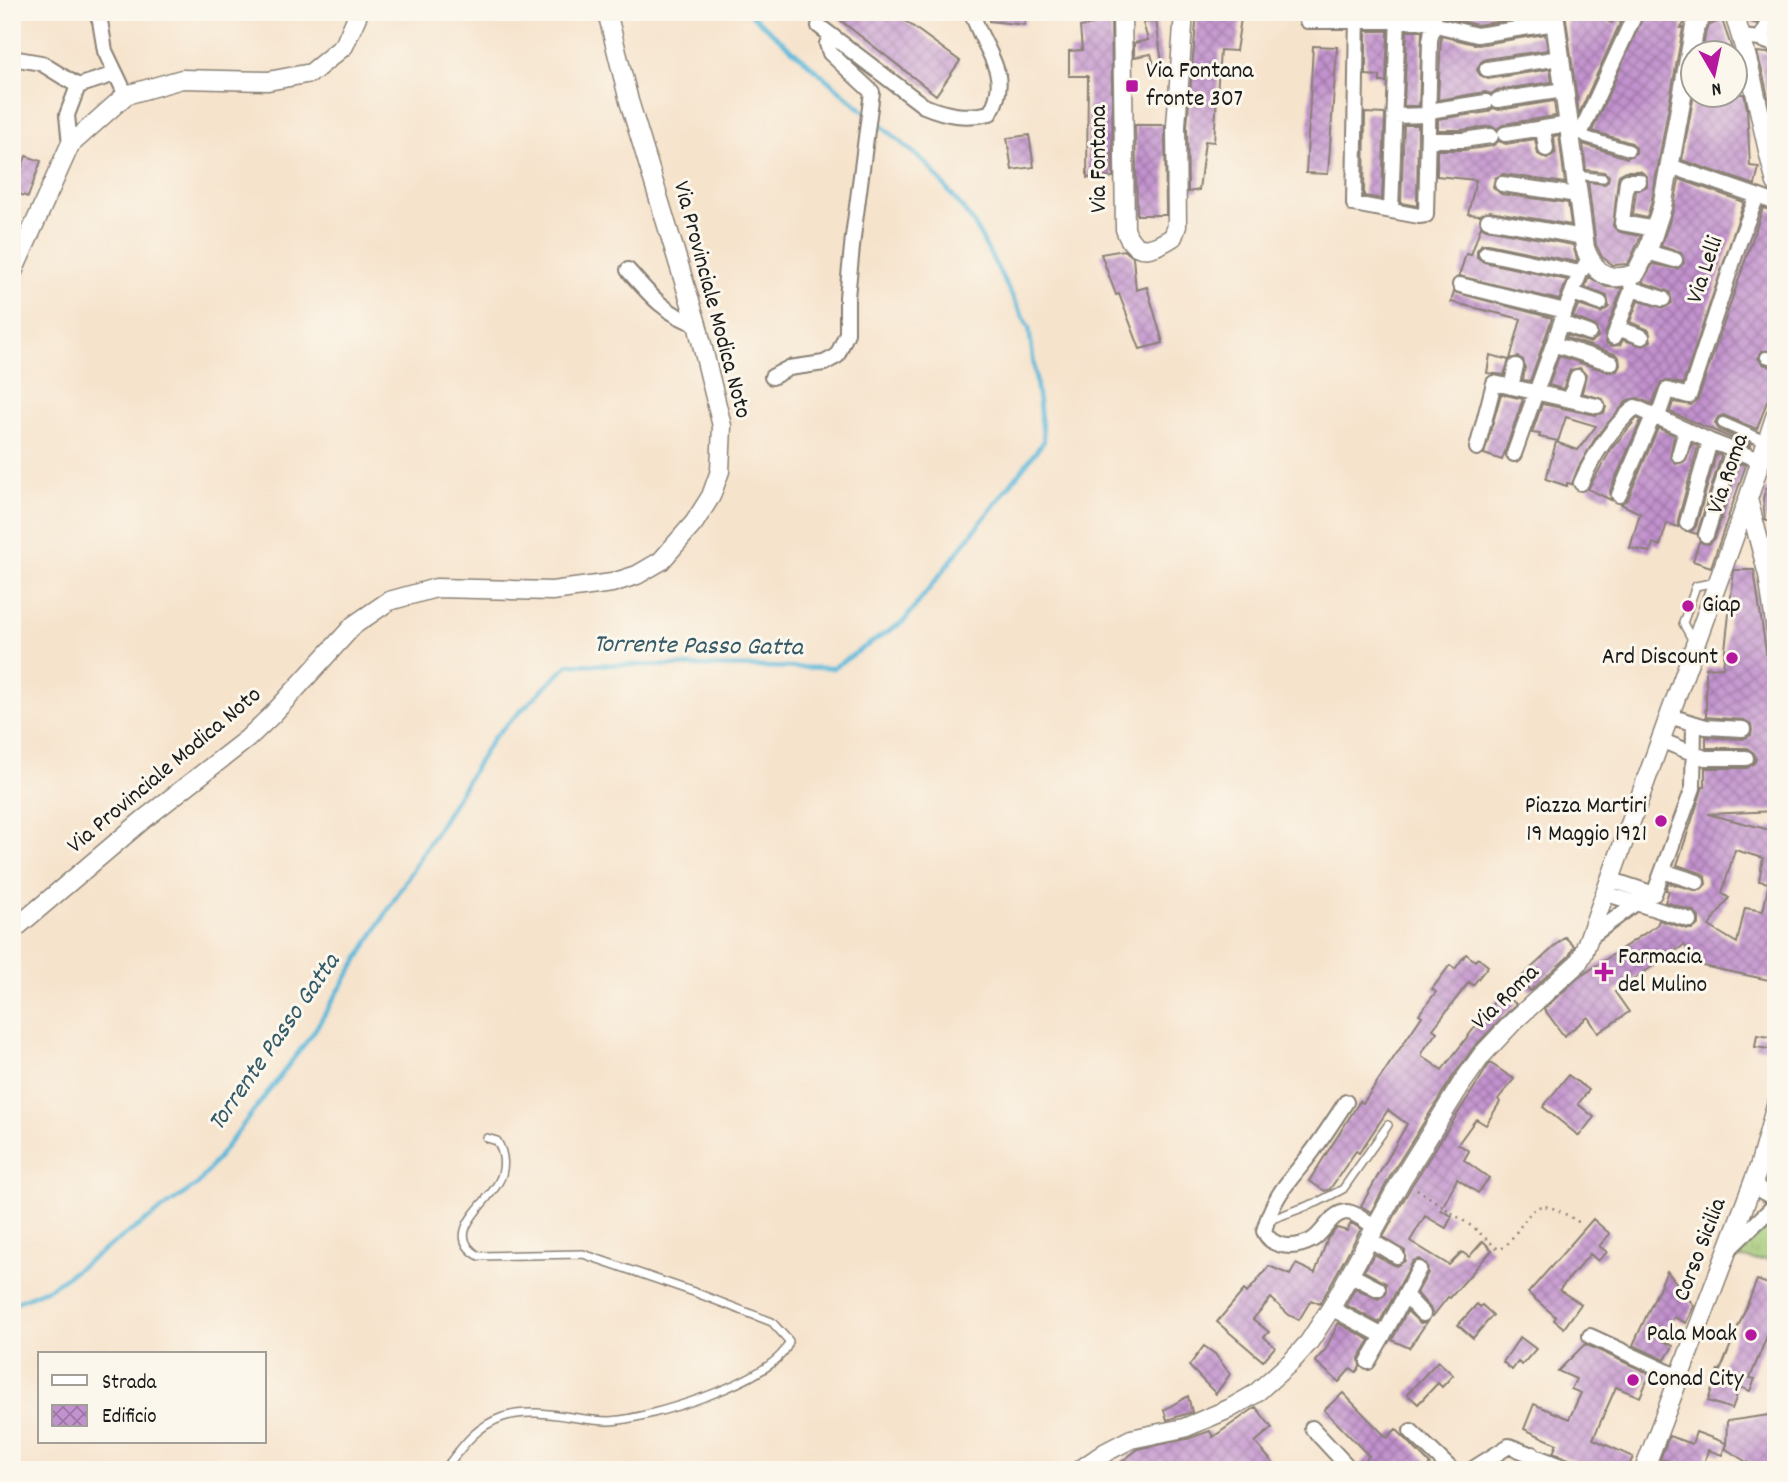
<svg xmlns="http://www.w3.org/2000/svg" width="1788" height="1482" viewBox="0 0 1788 1482" font-family="Dekko,sans-serif">
	<style>
		.park { fill: url(#park-tufts); stroke: #5e7248; stroke-width: 2 }
		.lines { fill: none; stroke-linecap: round; stroke-linejoin: round }
		.stream { stroke: #5bb8d9; stroke-width: 4.5 }
		.building { fill: url(#building-cross-hatch); fill-rule: evenodd }
		.service-casing { stroke: #898074; stroke-width: 10 }
		.pedestrian-casing { stroke: #898074; stroke-width: 14 }
		.minor-casing { stroke: #898074; stroke-width: 18 }
		.tertiary-casing { stroke: #898074; stroke-width: 21 }
		.path { stroke: #898074; stroke-width: 2.5; stroke-dasharray: 2 5; stroke-linecap: butt }
		.service { stroke: #fff; stroke-width: 7 }
		.pedestrian { stroke: #fff; stroke-width: 10 }
		.minor { stroke: #fff; stroke-width: 14 }
		.tertiary { stroke: #fff; stroke-width: 18 }
		.poi-dot { fill: #b5179e; stroke: #fbf7ec; stroke-width: 2.5 }
		.labels { text-anchor: middle; dominant-baseline: central; stroke-width: 6; stroke-linejoin: round; paint-order: stroke }
		.poi-label { font-size: 24px; fill: #1c1c1c; stroke: #fbf7ec; text-anchor: start }
		.street-label { font-size: 24px; fill: #1c1c1c; stroke: #fbf7ec }
		.water-label { font-size: 26px; font-style: italic; fill: #355a68; stroke: #fbf7ec }
	</style>
	<defs>
		<pattern id="park-tufts" width="24" height="20" patternUnits="userSpaceOnUse" patternTransform="scale(1.75)"><rect width="24" height="20" fill="#a0c873"/><path d="M3 7l-1-3M5 7V3M7 7l1-3M15 17l-1-3M17 17v-4M19 17l1-3" fill="none" stroke="#89ab63"/></pattern>
		<pattern id="building-cross-hatch" width="8" height="8" patternUnits="userSpaceOnUse" patternTransform="scale(1.75)"><rect width="8" height="8" fill="#c292ce"/><path d="M0 0l8 8M0 8l8-8" fill="none" stroke="#9d76a6"/></pattern>
	</defs>
	<rect width="100%" height="100%" fill="#fbf7ec"/>
	<filter id="ink" filterUnits="userSpaceOnUse"><feTurbulence type="fractalNoise" baseFrequency=".0143" numOctaves="2"/><feDisplacementMap in="SourceGraphic" scale="14" xChannelSelector="R" yChannelSelector="G"/><feConvolveMatrix kernelMatrix="1 2 1 2 8 2 1 2 1" color-interpolation-filters="sRGB"/></filter>
	<filter id="wash" filterUnits="userSpaceOnUse"><feTurbulence type="fractalNoise" baseFrequency=".00686" numOctaves="4" result="noise"/><feDisplacementMap in="SourceGraphic" scale="28" xChannelSelector="R" yChannelSelector="G"/><feGaussianBlur stdDeviation="1.57" result="paint"/><feColorMatrix in="noise" values="0 0 0 0 0 0 0 0 0 0 0 0 0 0 0 0 0 1.4 0 .05"/><feComposite in="paint" operator="in"/></filter>
	<g filter="url(#wash)">
		<rect width="100%" height="100%" fill="#f6e3cc"/>
		<path class="park" d="M1776 1218V1259L1755 1260 1735 1257Z"/>
		<g class="lines">
			<path class="stream" d="M748 12 866 113
				M12 1304 50 1288 198 1184 313 1033 493 738 569 664 833 668 904 621 1044 441 1029 328 973 222 928 165 872 118"/>
		</g>
		<g id="blocks">
			<path class="building" d="M846 12H893L960 61 936 95 840 20Z
				M990 12H1025V25L989 21Z
				M1090 12H1111L1113 177 1087 178 1088 76H1069V51L1082 50 1080 27 1092 25Z
				M1197 12H1242L1236 51 1220 50 1214 142 1205 141 1199 190 1188 192 1187 126Z
				M1444 12H1543V15L1477 25 1444 17Z
				M1565 12H1584L1612 23 1616 12H1625L1579 114Z
				M1645 12H1657L1672 18 1674 12H1691L1681 28H1683L1651 204 1647 218 1633 215 1636 191 1647 186V176L1640 171H1626L1619 175 1618 179 1613 226 1620 232 1641 236 1628 264 1613 265 1602 257 1596 245 1588 182 1605 184 1608 181 1609 176 1604 172 1586 170 1583 144 1627 158 1636 153V148L1632 143 1592 131Z
				M1760 12H1764L1757 24 1748 21 1746 15Z
				M1156 20 1162 63 1154 65 1151 54 1134 57V43L1148 40 1143 23Z
				M1722 20 1733 52H1702L1706 30 1710 25Z
				M1366 31H1388L1386 82H1380V76L1366 75Z
				M1407 31H1422L1419 106H1404Z
				M1545 34 1548 50 1486 59 1481 62 1477 70 1480 75 1488 79 1550 69 1552 82 1497 90 1491 94 1485 92 1438 100 1441 36 1478 45Z
				M1313 46 1337 47 1328 174 1306 173Z
				M1757 52 1776 54V133L1763 75Z
				M1694 94H1744L1747 108 1750 166 1759 167 1755 185 1682 160Z
				M1554 101 1556 116 1504 124 1497 129 1490 126 1462 130H1438V119L1488 112 1493 108 1499 110Z
				M1365 113 1385 114 1382 199 1364 196Z
				M1135 125H1165L1166 215H1137Z
				M1404 125H1418L1417 206 1401 203Z
				M1029 135 1034 167 1012 170 1007 138Z
				M1559 135 1565 183 1503 174 1495 178 1493 187 1501 194 1568 203 1571 225 1490 211 1480 215 1468 214 1476 180 1437 176V150H1464L1492 146 1499 141 1506 144 1535 139 1538 154 1547 159 1555 153 1554 136Z
				M26 156 41 161 28 197 13 192Z
				M1679 179 1744 202 1683 384 1669 381 1661 382 1652 404 1638 398 1628 400 1596 437 1578 468 1572 484 1567 483V486L1546 479 1556 442 1578 450 1596 426 1566 417 1558 441 1539 437 1540 434 1532 433 1542 404 1596 415 1604 413 1606 407 1603 399 1582 393 1586 375 1580 368 1570 370 1563 389 1549 385 1559 356 1609 372 1617 371 1620 365 1619 357 1615 354 1566 338 1567 335 1590 343 1598 337 1596 326 1573 317 1578 305 1601 313 1609 307 1607 296 1585 287 1589 277 1606 287 1622 288 1605 334 1606 343 1611 346 1620 345 1623 340 1643 346 1651 341 1649 330 1630 322 1638 301 1664 308 1672 303 1670 292 1642 282 1653 264 1677 269 1684 263 1681 253 1661 246 1673 211Z
				M1763 208 1776 212V347L1774 351H1761L1758 358 1763 364 1776 369V377L1757 429 1723 415 1718 417 1715 423 1719 430 1751 444 1750 446 1670 412 1673 402 1691 405 1698 399Z
				M1481 226 1486 229 1573 245 1577 259 1576 262 1488 244H1482L1477 250V257L1484 262 1567 280 1559 300 1459 276 1466 254 1471 255Z
				M1124 250 1133 257 1136 290 1147 287 1163 343 1140 349 1119 294 1116 295 1101 254Z
				M1454 292 1552 318 1530 381 1523 380 1525 368 1523 360 1518 357 1510 359 1521 319 1451 302Z
				M1490 355 1509 360 1504 375 1487 373Z
				M1501 394 1523 399 1502 460 1484 454Z
				M1637 418 1641 420 1610 491 1611 500 1588 489 1612 448Z
				M1658 428 1674 435 1670 457 1676 464 1686 461 1692 444 1698 446 1678 520V527L1667 523 1660 546 1653 543 1650 552 1630 548 1640 513 1621 504 1628 499Z
				M1716 454 1721 456 1697 534 1690 532 1696 526Z
				M1739 463 1746 465 1711 567 1693 561 1699 542 1709 544 1715 538Z
				M1766 488 1776 492V525L1765 519 1763 499Z
				M1734 570H1754L1776 720V811L1708 814 1770 830V826L1776 827V971L1774 981 1703 966 1684 945 1615 992 1629 1012 1598 1033 1588 1017 1564 1036 1544 1009 1578 978 1657 925 1659 920 1688 929H1693L1699 924V917L1694 911 1665 902 1669 891 1666 890 1668 883 1698 891 1706 884 1705 876 1701 873 1677 865 1703 787H1705V768H1747L1754 763 1756 759 1754 753 1747 748H1706V737L1743 739 1751 735 1752 730 1751 724 1744 720 1706 717V668L1723 667ZM1735 850 1763 858 1759 881 1769 883 1763 911 1745 908 1737 943 1709 926 1729 898 1722 893Z
				M1565 937 1574 946 1569 956 1530 991 1520 978Z
				M1466 954 1475 961 1478 958 1488 966 1473 985 1469 982 1433 1029 1437 1032 1422 1052V1056L1442 1070 1498 997 1503 993 1516 1004 1474 1047 1453 1076 1392 1173 1371 1212 1361 1206 1407 1124 1388 1110 1359 1153 1356 1151 1330 1189 1325 1191 1309 1181 1360 1101 1363 1103 1422 1016 1419 1014 1436 992 1432 989 1450 965 1455 969Z
				M1757 1035 1776 1038V1050L1755 1047Z
				M1490 1063 1514 1079 1498 1099 1500 1102 1486 1125 1476 1119 1458 1144 1469 1151 1464 1160 1489 1178 1478 1193 1457 1179 1441 1210 1452 1216 1446 1228 1425 1216 1410 1241 1449 1265 1462 1252 1469 1257 1483 1241 1492 1250 1450 1298 1448 1297 1433 1316 1430 1308 1417 1293 1428 1273 1427 1265 1419 1259 1413 1261 1379 1323 1346 1305 1355 1288 1378 1299 1386 1294V1283L1364 1271 1374 1254 1396 1266 1405 1261V1251L1383 1237 1412 1185Z
				M1568 1075 1589 1090 1578 1104 1594 1117 1579 1136 1543 1107Z
				M1593 1219 1610 1234 1599 1246 1607 1252 1598 1261 1590 1254 1559 1290 1581 1304 1564 1328 1554 1320 1556 1317 1528 1293Z
				M1351 1223 1361 1229 1320 1304 1311 1300 1299 1320 1289 1315 1271 1298 1253 1319 1269 1332 1264 1337 1275 1347 1263 1361 1217 1322 1244 1290 1247 1293 1269 1266 1290 1275 1296 1264 1315 1273 1328 1238 1337 1228 1347 1231Z
				M1667 1271 1694 1306 1686 1323 1674 1317 1662 1340 1673 1346 1665 1360 1633 1345Z
				M1757 1280 1776 1287V1314L1750 1378 1755 1379 1750 1391 1737 1386 1736 1398 1732 1409 1708 1401 1718 1370 1720 1371 1723 1364Z
				M1477 1304 1480 1307 1482 1305 1493 1315 1473 1338 1458 1325Z
				M1407 1311 1420 1323 1427 1322 1409 1348 1392 1340Z
				M1338 1323 1370 1340 1359 1358 1360 1367 1356 1372 1351 1368 1339 1382 1315 1361 1326 1349Z
				M1520 1337 1536 1349 1522 1365 1518 1362 1512 1370 1503 1362Z
				M1585 1344 1650 1374 1640 1397 1616 1387 1593 1439 1633 1457 1627 1470H1580L1575 1461 1553 1453 1557 1444 1524 1429 1534 1404 1569 1419 1581 1393 1571 1389 1576 1379 1558 1371Z
				M1204 1346 1215 1354 1230 1374 1216 1394 1189 1366Z
				M1438 1361 1453 1375 1442 1387 1438 1383 1418 1404 1407 1394Z
				M1343 1393 1387 1438 1396 1429 1430 1464 1424 1470H1360L1359 1466 1369 1456 1324 1410Z
				M1188 1396 1192 1412 1167 1420 1164 1410Z
				M1256 1407 1272 1428 1255 1442 1279 1470H1111L1138 1449 1187 1439 1210 1431 1213 1437Z
				M1776 1414V1470H1759L1726 1449 1727 1421Z
				M1696 1432 1726 1443 1722 1455 1708 1450 1704 1464 1699 1463 1697 1470H1664L1667 1461 1660 1459 1669 1436 1692 1444Z"/>
		</g>
	</g>
	<g filter="url(#ink)">
		<use href="#blocks" fill-opacity="0" stroke="#898074" stroke-width="2"/>
		<g class="lines">
			<defs>
				<path id="service" d="M1576 175 1603 178
					M1694 643 1683 623 1696 586 1716 582
					M1267 1221 1318 1202 1343 1189 1388 1125
					M447 1470 448 1465C464 1444 477 1426 503 1417 537 1406 575 1421 609 1421 646 1420 781 1379 789 1341L772 1322 694 1292 583 1254 479 1256C441 1234 487 1204 498 1183 506 1170 505 1154 497 1141L487 1138"/>
				<path id="pedestrian" d="M1581 132 1586 137 1629 150
					M1766 357 1776 360
					M1723 423 1766 442"/>
				<path id="minor" d="M96 12 100 21 105 51 126 95
					M1308 12 1307 21H1420L1477 35 1556 23
					M1357 12 1354 204 1419 216 1426 215 1430 41 1435 12
					M819 26 924 106C946 115 966 119 990 113 1014 73 982 50 972 12
					M1742 37 1760 39 1776 45
					M1760 39 1775 12
					M12 58 41 63 78 86 115 74
					M1487 69 1560 58
					M1498 100 1564 90
					M1429 111 1486 102
					M1394 116 1429 115
					M1543 128 1546 149
					M1505 134 1569 124
					M1570 134 1581 132 1636 12
					M1428 140H1463L1491 136
					M70 145 67 115 78 86
					M1639 181H1627L1622 223 1655 229
					M1502 184 1578 195
					M1757 196 1776 203
					M1391 211 1398 14
					M1488 220 1583 237
					M1647 252 1675 260
					M1486 253 1580 273
					M628 270C648 293 667 316 697 324
					M1460 285 1565 311
					M1632 289 1663 299
					M1573 293 1600 303
					M1561 323 1589 333
					M1617 328 1642 337
					M1614 337 1632 289 1629 276
					M1553 344 1611 363
					M772 377 789 368 824 363 837 356 847 333V297L853 237 872 92 830 53 827 44 831 36
					M1511 387 1516 366
					M1570 400 1577 377
					M1657 419 1667 390 1689 396 1740 240 1757 196 1670 166
					M1477 448 1494 383 1597 406
					M1514 454 1565 311 1580 273 1589 259
					M1679 455 1686 430
					M1581 483C1594 453 1611 429 1635 407L1710 441 1759 460
					M1619 495 1653 416
					M1687 523 1710 441
					M1706 535 1733 450
					M1669 716 1706 727 1743 729
					M1660 740 1705 758H1746
					M1663 871 1697 882
					M1609 879 1654 894 1693 788 1694 724
					M1604 893 1690 920
					M1589 938 1636 903 1638 898
					M1346 1102C1335 1119 1324 1136 1312 1152 1290 1181 1274 1193 1264 1231 1272 1249 1296 1249 1312 1240 1324 1233 1331 1213 1346 1212 1355 1212 1367 1222 1375 1227
					M1759 1167 1776 1165
					M1753 1182 1763 1192 1776 1199
					M1368 1239 1397 1256
					M1729 1249 1776 1204
					M1349 1274 1378 1289
					M1405 1295 1423 1314
					M1331 1308 1383 1336 1419 1269
					M1590 1336 1679 1377
					M1368 1362 1383 1336
					M1312 1428 1351 1470
					M1411 1431 1452 1470
					M1471 1470 1509 1446 1571 1470
					M1528 1470 1533 1454"/>
				<path id="tertiary" d="M1122 12 1125 229C1134 257 1153 250 1173 237L1177 226 1176 126 1184 12
					M1554 12 1585 248C1594 273 1609 284 1636 273L1649 247 1662 207 1695 26 1702 16 1710 12
					M1729 12 1734 15C1753 69 1761 128 1776 183
					M12 274 70 145 126 95 182 79 268 81 311 73 344 46 359 12
					M1748 499 1768 575 1776 630
					M12 931 143 820 247 739 273 714 354 625 389 601 436 588 552 591 612 583 637 575 661 561 694 523 711 496 720 471 722 426 697 324 629 101 607 12
					M1080 1470 1106 1452 1131 1439 1184 1428 1229 1409 1255 1394 1292 1361 1309 1342 1331 1308 1402 1179 1462 1083 1482 1055 1514 1021 1578 963 1583 954 1748 499 1776 414
					M1644 1470 1759 1167 1776 1105"/>
			</defs>
			<use href="#service" class="service-casing"/>
			<use href="#pedestrian" class="pedestrian-casing"/>
			<use href="#minor" class="minor-casing"/>
			<use href="#tertiary" class="tertiary-casing"/>
			<path class="path" d="M1596 12 1606 16
				M12 208 22 210
				M1417 1189 1474 1228 1498 1249 1505 1247C1537 1208 1530 1191 1580 1223"/>
			<use href="#service" class="service"/>
			<use href="#pedestrian" class="pedestrian"/>
			<use href="#minor" class="minor"/>
			<use href="#tertiary" class="tertiary"/>
		</g>
	</g>
	<g class="poi-dot">
		<rect x="1125" y="79" width="14" height="14" rx="3.5"/>
		<circle cx="1688" cy="606" r="7"/>
		<circle cx="1732" cy="658" r="7"/>
		<circle cx="1661" cy="821" r="7"/>
		<path d="M1600.5 961.5h7v7h7v7h-7v7h-7v-7h-7v-7h7z"/>
		<circle cx="1751" cy="1335" r="7"/>
		<circle cx="1633" cy="1380" r="7"/>
	</g>
	<g class="labels">
		<g class="poi-label">
			<text x="1146" y="72">Via Fontana<tspan x="1146" dy="28">fronte 307</tspan></text>
			<text x="1702" y="606">Giap</text>
			<text x="1718" y="658" text-anchor="end">Ard Discount</text>
			<text x="1647" y="807" text-anchor="end">Piazza Martiri<tspan x="1647" dy="28">19 Maggio 1921</tspan></text>
			<text x="1618" y="958">Farmacia<tspan x="1618" dy="28">del Mulino</tspan></text>
			<text x="1737" y="1335" text-anchor="end">Pala Moak</text>
			<text x="1647" y="1380">Conad City</text>
		</g>
		<g class="street-label">
			<text transform="translate(1100 159) rotate(-90)">Via Fontana</text>
			<text transform="translate(1706 270) rotate(-71)">Via Lelli</text>
			<text transform="translate(711 300) rotate(75)">Via Provinciale Modica Noto</text>
			<text transform="translate(1729 474) rotate(-71)">Via Roma</text>
			<text transform="translate(165 771) rotate(-40)">Via Provinciale Modica Noto</text>
			<text transform="translate(1506 998) rotate(-44)">Via Roma</text>
			<text transform="translate(1701 1250) rotate(-69)">Corso Sicilia</text>
		</g>
		<g class="water-label">
			<text transform="translate(698 647) rotate(1)">Torrente Passo Gatta</text>
			<text transform="translate(275 1043) rotate(-55)">Torrente Passo Gatta</text>
		</g>
	</g>
	<rect width="1788" height="1482" fill="none" stroke="#fbf7ec" stroke-width="42"/>
	<rect x="38" y="1352" width="228" height="91" fill="#fbf7ec" stroke="#a29f99" stroke-width="2"/>
	<rect x="52" y="1375" width="35" height="10" fill="#ffffff" stroke="#a29f99" stroke-width="2"/>
	<text x="102" y="1388" font-size="21" fill="#1c1c1c">Strada</text>
	<rect x="52" y="1405" width="35" height="21" fill="url(#building-cross-hatch)" stroke="#a29f99" stroke-width="2"/>
	<text x="102" y="1422" font-size="21" fill="#1c1c1c">Edificio</text>
	<g transform="translate(1714 74) rotate(171)"><circle r="33" fill="#fbf7ec" stroke="#a29f99" stroke-width="2"/>
	<path d="M0-5L12 26L0 18L-12 26Z" fill="#b5179e"/>
	<text y="-10" font-size="19" font-weight="bold" text-anchor="middle" fill="#1c1c1c">N</text>
	</g>
</svg>
